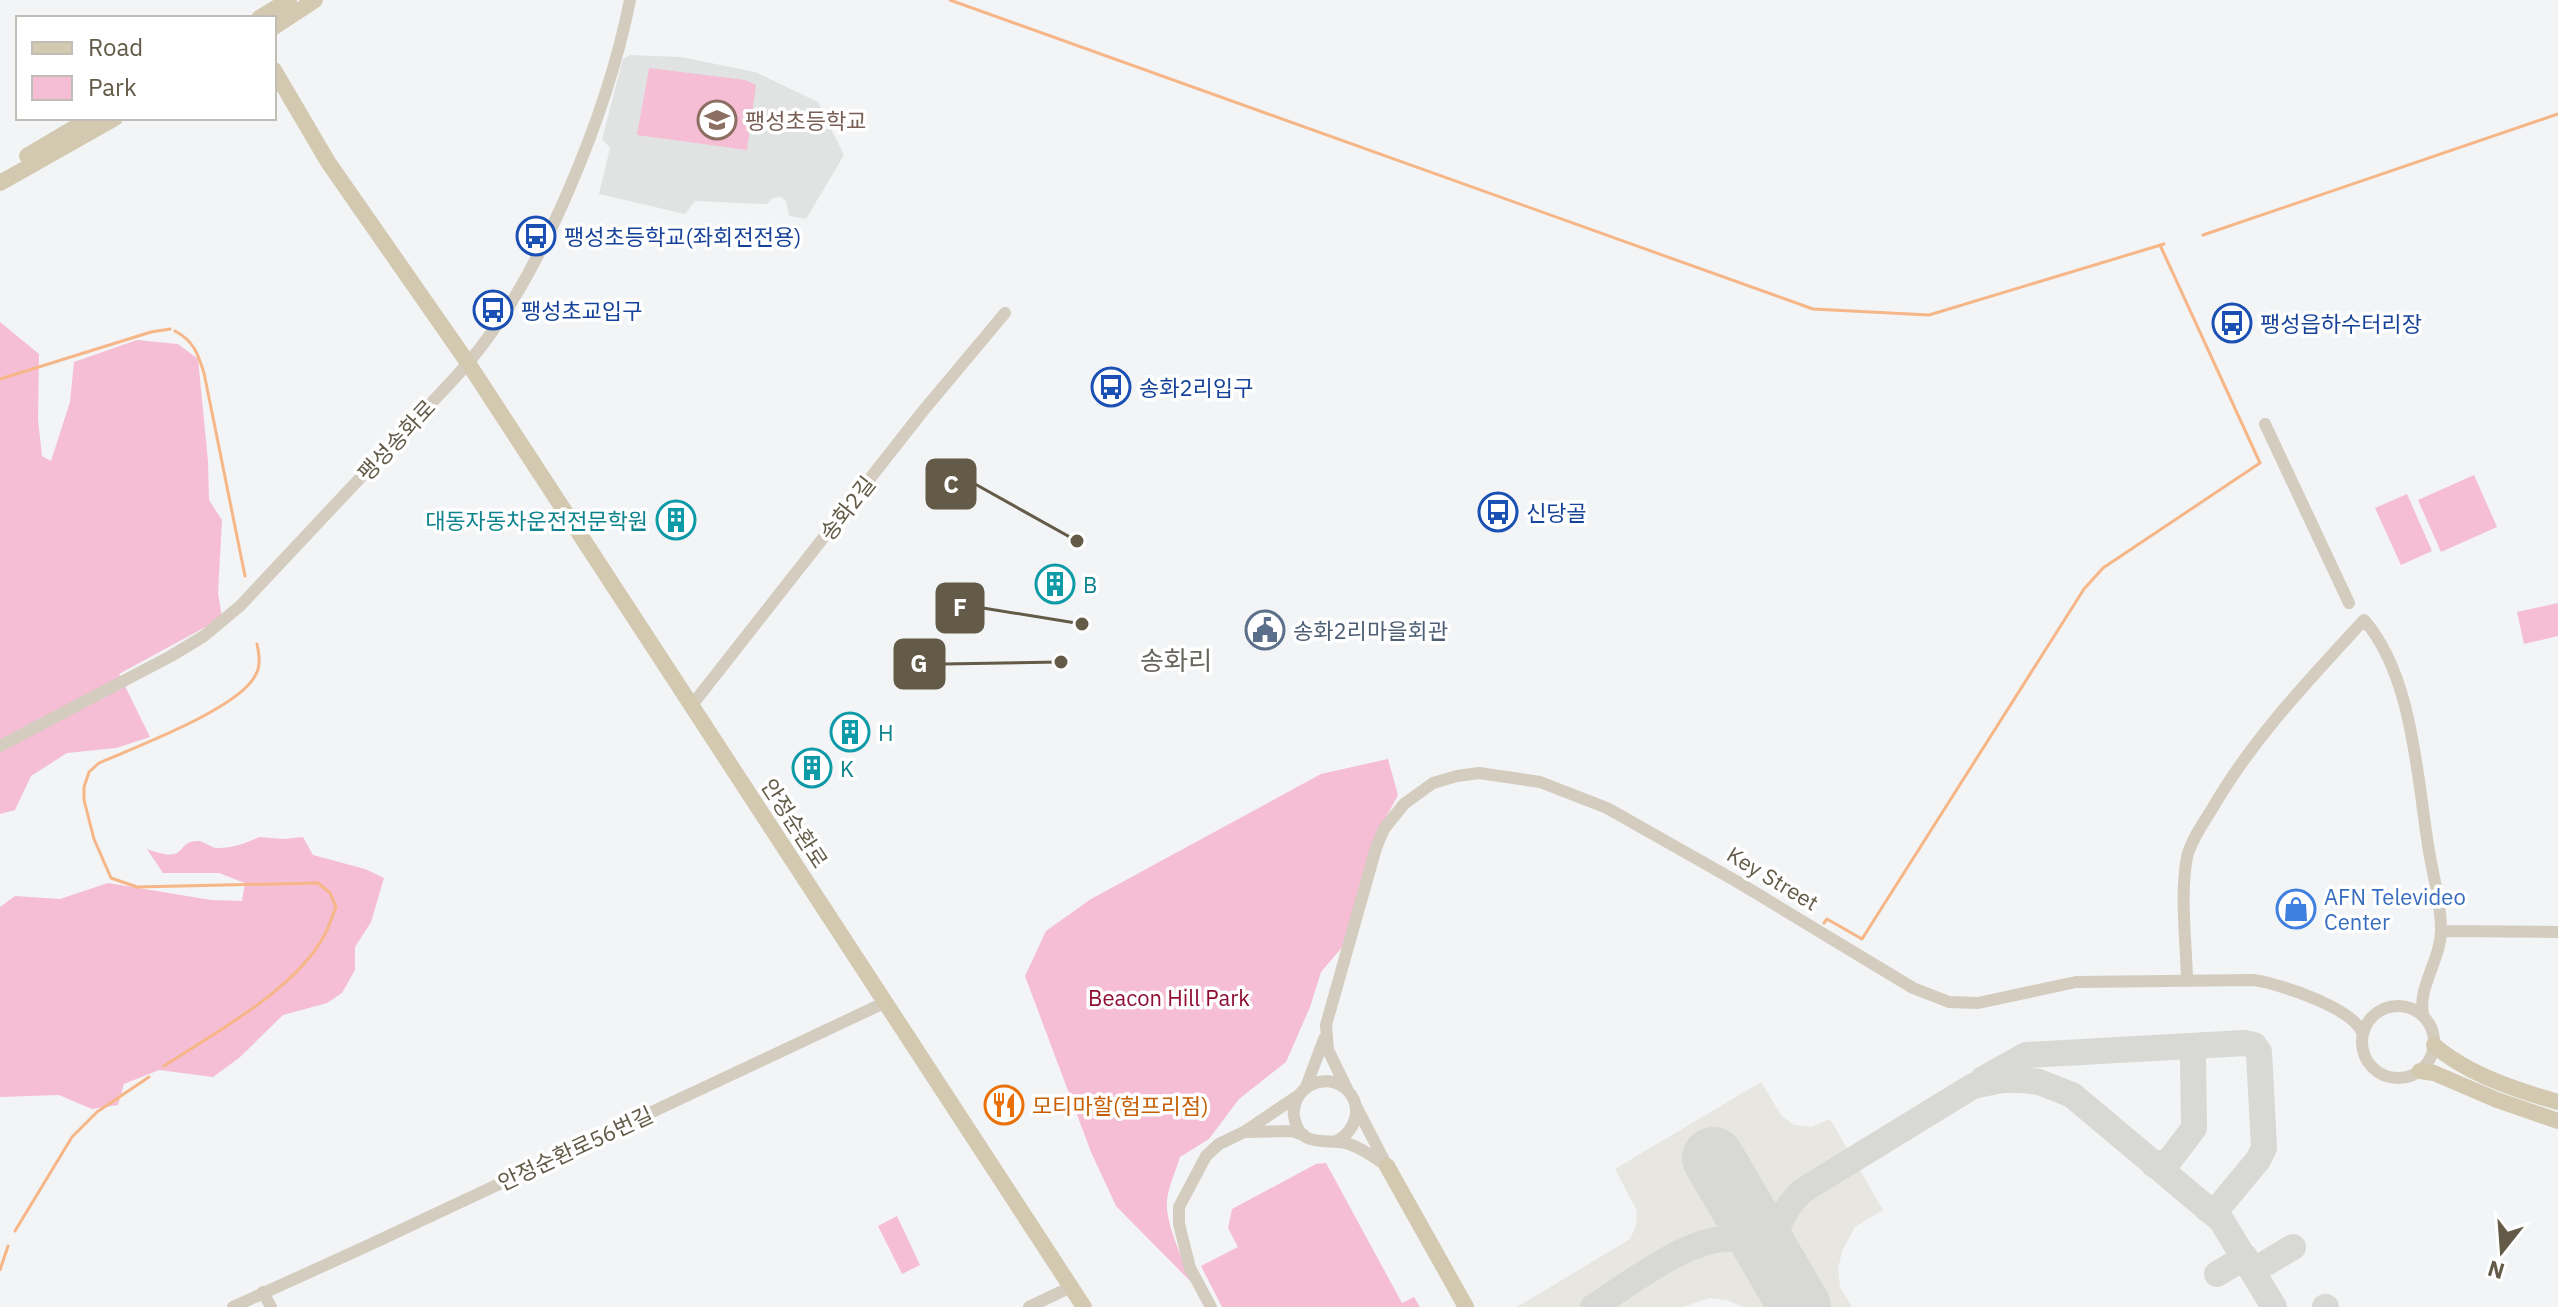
<svg xmlns="http://www.w3.org/2000/svg" width="2558" height="1307" viewBox="0 0 2558 1307" font-family="'IBM Plex Sans','Noto Sans KR',sans-serif">
	<style>
		.education { fill: #e1e3e3 }
		.airport { fill: #e7e6e1 }
		.green { fill: #f5bed4 }
		.lines { fill: none; stroke-linecap: round; stroke-linejoin: round }
		.stream { stroke: #f6b687; stroke-width: 3 }
		.taxiway { stroke: #d8d8d4; stroke-width: 26 }
		.runway { stroke: #d8d8d4; stroke-width: 62 }
		.minor { stroke: #d3ccbf; stroke-width: 12 }
		.major { stroke: #d3c9b0; stroke-width: 16 }
		.labels { text-anchor: middle; dominant-baseline: central; stroke-width: 7; stroke-linejoin: round; paint-order: stroke }
		.education-label { font-size: 22px; fill: #785e54; stroke: #fff; text-anchor: start }
		.transit-label { font-size: 22px; fill: #164399; stroke: #fff; text-anchor: start }
		.street-label { font-size: 22px; fill: #635a48; stroke: #fff }
		.culture-label { font-size: 22px; fill: #0d838f; stroke: #fff; text-anchor: start }
		.service-label { font-size: 22px; fill: #4e5e75; stroke: #fff; text-anchor: start }
		.shop-label { font-size: 22px; fill: #366cbe; stroke: #fff; text-anchor: start }
		.park-label { font-size: 22px; fill: #8f0d33; stroke: #fff }
		.food-label { font-size: 22px; fill: #c56008; stroke: #fff; text-anchor: start }
		.quarter-label { font-size: 26px; fill: #68665e; stroke: #fff }
		.leader { fill: none; stroke: #635a48; stroke-width: 3 }
		.callout-dot { fill: #635a48; stroke: #fff; stroke-width: 3 }
		.callout { fill: #635a48; stroke: #635a48; stroke-width: 3 }
		.callout-label { font-size: 24px; text-anchor: middle; font-weight: bold; fill: #fff }
	</style>
	<rect width="100%" height="100%" fill="#f2f4f5"/>
	<path class="education" d="M630 55 681 57 755 72 818 102 844 155 806 219 789 216 786 201 781 197 773 198 767 204 695 201 685 214 599 194 610 148 602 139 623 59Z"/>
	<path class="airport" d="M1761 1082 1781 1115 1794 1125 1812 1127 1830 1119 1883 1210 1855 1227 1842 1251 1838 1269 1840 1287 1852 1307H1743L1727 1300 1709 1298 1683 1307H1517L1630 1239 1636 1226 1637 1211 1615 1169Z"/>
	<path class="green" d="M649 68 745 80 756 85 747 150 637 135Z
		M0 322 39 354 38 420 42 456 51 461 70 402 74 362 137 340 178 344 198 359 208 461 209 500 222 520 218 593 222 618 119 674 150 737 116 748 67 753 31 776 15 810 0 814Z
		M2474 475 2497 527 2441 552 2418 500Z
		M2407 494 2432 551 2401 565 2375 508Z
		M2558 603V636L2524 644 2517 612Z
		M1388 759 1398 795 1376 836 1344 945 1321 972 1310 1007 1286 1062 1239 1099 1209 1139 1180 1157C1176 1171 1168 1187 1167 1201 1165 1223 1183 1259 1191 1282L1116 1206 1091 1152 1025 976 1046 931 1091 899 1321 774Z
		M259 837 284 839 303 837 313 855 365 869 384 878 371 922 355 947V970L342 993 327 1003 283 1015 239 1058 213 1077 159 1070 124 1084 118 1105 92 1109 59 1095 0 1097V907L15 896 60 899 108 883 211 900 242 901 245 883 219 873H163L147 849C190 865 174 841 198 841 204 841 210 847 216 848 229 849 248 843 259 837Z
		M1326 1163 1402 1303 1414 1297 1420 1307H1222L1201 1266 1238 1247 1228 1228 1232 1209 1316 1164Z
		M897 1216 920 1265 902 1274 878 1226Z"/>
	<g class="lines">
		<path class="stream" d="M950 0 1813 309 1929 315 2164 244
			M2203 235 2558 114
			M175 331C194 341 198 354 204 373L245 576
			M0 379 151 332 170 329
			M1824 923 1827 919 1862 939 2084 589 2103 568 2260 463 2160 245
			M164 1066C214 1033 295 990 324 936 329 927 332 916 336 907L330 893 318 883 137 887 111 878 94 839 84 800V787L89 772 99 763C135 747 241 708 256 674 261 665 259 654 257 644
			M15 1231 72 1137 97 1112 149 1077
			M0 1270 8 1246"/>
		<path class="taxiway" d="M1983 1079 2026 1055 2244 1043 2254 1045 2259 1052 2264 1148 2258 1160 2219 1207 2207 1209
			M2154 1165 2169 1161 2194 1128 2193 1057 2196 1049 2202 1045
			M2253 1271 2293 1247
			M2217 1274 2245 1257
			M1788 1287C1771 1247 1770 1223 1802 1191L1973 1086 2002 1080H2023L2039 1082 2072 1095 2221 1220 2274 1307
			M1593 1307C1628 1285 1691 1235 1733 1239 1755 1241 1770 1261 1781 1277
			M2325 1307H2326"/>
		<path class="runway" d="M1713 1158 1800 1307"/>
		<path class="minor" d="M2265 424 2349 603
			M692 705 923 411 1005 313
			M0 746 171 656 204 636 240 606C291 552 342 497 393 443 418 416 445 390 468 363 542 276 608 111 630 0
			M2441 931 2558 932
			M2187 979C2186 941 2180 894 2187 857 2191 840 2203 824 2212 809 2253 738 2309 680 2364 620 2412 674 2417 775 2428 845 2432 872 2441 902 2441 929 2442 958 2415 991 2424 1017
			M2362 1042a36 36 0 1 1 72 0a36 36 0 1 1-72 0Z
			M1306 1087 1324 1039
			M1348 1091 1328 1050 1326 1025 1376 848 1384 829 1404 804 1433 783 1457 776 1479 773 1540 782 1607 808 1736 881 1913 988 1949 1002 1978 1003 2076 982 2254 980C2280 984 2354 1008 2363 1034
			M1357 1108 1387 1166
			M1244 1132 1292 1131 1304 1135
			M1337 1141C1356 1130 1364 1106 1346 1089 1325 1070 1291 1088 1294 1116 1299 1151 1329 1137 1349 1144 1362 1148 1375 1158 1387 1166
			M1189 1266 1211 1307
			M1190 1268 1179 1224V1207L1206 1156 1219 1144 1244 1132 1299 1095
			M263 1292 271 1307
			M233 1307 367 1246 886 1002
			M1029 1307 1071 1287"/>
		<path class="major" d="M259 18 289 0
			M274 27 315 0
			M274 70 328 162 468 363 1084 1307
			M27 156 91 118
			M0 183 115 118
			M2434 1045C2467 1074 2516 1090 2558 1102
			M2420 1071 2434 1073 2497 1100 2558 1121
			M1387 1166 1466 1307"/>
	</g>
	<defs>
		<symbol id="school-ring" viewBox="-11 -11 22 22"><circle r="9.5" fill="#fff" stroke="#8d6e63" stroke-width="1.5"/><path d="M0-5L7-2L0 1L-7-2ZM-4 1L0 2.5L4 1V4Q0 6-4 4Z" fill="#8d6e63"/></symbol>
		<symbol id="bus-ring" viewBox="-11 -11 22 22"><circle r="9.5" fill="#fff" stroke="#1a4fb4" stroke-width="1.5"/><path d="M-5-6H5V4H4V6H2V4H-2V6H-4V4H-5ZM-3.5-4V0h7V-4ZM-3.5 1.2v1.5H-2V1.2ZM2 1.2v1.5H3.5V1.2Z" fill="#1a4fb4"/></symbol>
		<symbol id="building-ring" viewBox="-11 -11 22 22"><circle r="9.5" fill="#fff" stroke="#0f9aa8" stroke-width="1.5"/><path d="M-4-6H4V6H1V3H-1V6H-4ZM-2.5-4.3h1.7v1.8h-1.7ZM.8-4.3h1.7v1.8H.8ZM-2.5-1h1.7V.8h-1.7ZM.8-1h1.7V.8H.8Z" fill="#0f9aa8"/></symbol>
		<symbol id="civic-ring" viewBox="-11 -11 22 22"><circle r="9.5" fill="#fff" stroke="#5c6f8a" stroke-width="1.5"/><path d="M-.6-6.5H3V-4.5H.6V-3L4-1V1h2V6H-6V1h2V-1L-.6-3ZM-1.2 2.5V6h2.4V2.5Z" fill="#5c6f8a"/></symbol>
		<symbol id="shop-ring" viewBox="-11 -11 22 22"><circle r="9.5" fill="#fff" stroke="#3f7fe0" stroke-width="1.5"/><path d="M-5-2.5h2.3a2.7 3.5 0 0 1 5.4 0H5L5.5 6h-11ZM-1.5-2.5h3a1.5 2.3 0 0 0-3 0Z" fill="#3f7fe0"/></symbol>
		<symbol id="restaurant-ring" viewBox="-11 -11 22 22"><circle r="9.5" fill="#fff" stroke="#e8710a" stroke-width="1.5"/><path d="M-5-6h1v4h1v-4h1v4h1v-4h1v5L-1.5 .5V6h-2V.5L-5-1ZM5-6V6H3V1.5H1.5Q1.5-4 5-6Z" fill="#e8710a"/></symbol>
	</defs>
	<g fill-rule="evenodd">
		<use href="#school-ring" x="695" y="98" width="44" height="44"/>
		<use href="#bus-ring" x="514" y="214" width="44" height="44"/>
		<use href="#bus-ring" x="471" y="288" width="44" height="44"/>
		<use href="#bus-ring" x="2210" y="301" width="44" height="44"/>
		<use href="#bus-ring" x="1089" y="365" width="44" height="44"/>
		<use href="#bus-ring" x="1476" y="490" width="44" height="44"/>
		<use href="#building-ring" x="654" y="498" width="44" height="44"/>
		<use href="#building-ring" x="1033" y="562" width="44" height="44"/>
		<use href="#civic-ring" x="1243" y="608" width="44" height="44"/>
		<use href="#building-ring" x="828" y="710" width="44" height="44"/>
		<use href="#building-ring" x="790" y="746" width="44" height="44"/>
		<use href="#shop-ring" x="2274" y="887" width="44" height="44"/>
		<use href="#restaurant-ring" x="982" y="1083" width="44" height="44"/>
	</g>
	<g class="labels">
		<g class="education-label">
			<text x="745" y="120">팽성초등학교</text>
		</g>
		<g class="transit-label">
			<text x="564" y="236">팽성초등학교(좌회전전용)</text>
			<text x="521" y="310">팽성초교입구</text>
			<text x="2260" y="323">팽성읍하수터리장</text>
			<text x="1139" y="387">송화2리입구</text>
			<text x="1526" y="512">신당골</text>
		</g>
		<g class="street-label">
			<text transform="translate(396 440) rotate(-47)">팽성송화로</text>
			<text transform="translate(847 508) rotate(-52)">송화2길</text>
			<text transform="translate(795 823) rotate(57)">안정순환로</text>
			<text transform="translate(1773 878) rotate(31)">Key Street</text>
			<text transform="translate(575 1148) rotate(-25)">안정순환로56번길</text>
		</g>
		<g class="culture-label">
			<text x="648" y="520" text-anchor="end">대동자동차운전전문학원</text>
			<text x="1083" y="584">B</text>
			<text x="878" y="732">H</text>
			<text x="840" y="768">K</text>
		</g>
		<g class="service-label">
			<text x="1293" y="630">송화2리마을회관</text>
		</g>
		<g class="shop-label">
			<text x="2324" y="896">AFN Televideo<tspan x="2324" dy="25">Center</tspan></text>
		</g>
		<g class="park-label">
			<text x="1169" y="997">Beacon Hill Park</text>
		</g>
		<g class="food-label">
			<text x="1032" y="1105">모티마할(험프리점)</text>
		</g>
		<g class="quarter-label">
			<text x="1176" y="660">송화리</text>
		</g>
	</g>
	<path class="leader" d="M1077 541L975 484M1082 624L983 608M1061 662L944 664"/>
	<g class="callout-dot">
		<circle cx="1077" cy="541" r="8"/>
		<circle cx="1082" cy="624" r="8"/>
		<circle cx="1061" cy="662" r="8"/>
	</g>
	<g class="callout">
		<rect x="927" y="460" width="48" height="48" rx="8"/>
		<rect x="937" y="584" width="46" height="48" rx="8"/>
		<rect x="895" y="640" width="49" height="48" rx="8"/>
	</g>
	<g class="callout-label">
		<text x="951" y="493">C</text>
		<text x="960" y="616">F</text>
		<text x="919" y="672">G</text>
	</g>
	<rect x="16" y="16" width="260" height="104" fill="#ffffff" stroke="#c1bdb6" stroke-width="2"/>
	<rect x="32" y="42" width="40" height="12" fill="#d3c9b0" stroke="#c1bdb6" stroke-width="2"/>
	<text x="88" y="56" font-size="24" fill="#635a48">Road</text>
	<rect x="32" y="76" width="40" height="24" fill="#f5bed4" stroke="#c1bdb6" stroke-width="2"/>
	<text x="88" y="96" font-size="24" fill="#635a48">Park</text>
	<g transform="translate(2502 1251) rotate(197)" stroke="#ffffff" stroke-width="6" paint-order="stroke">
	<path d="M0-6L14 30L0 20L-14 30Z" fill="#635a48"/>
	<text y="-12" font-size="22" font-weight="bold" text-anchor="middle" fill="#635a48">N</text>
	</g>
</svg>
